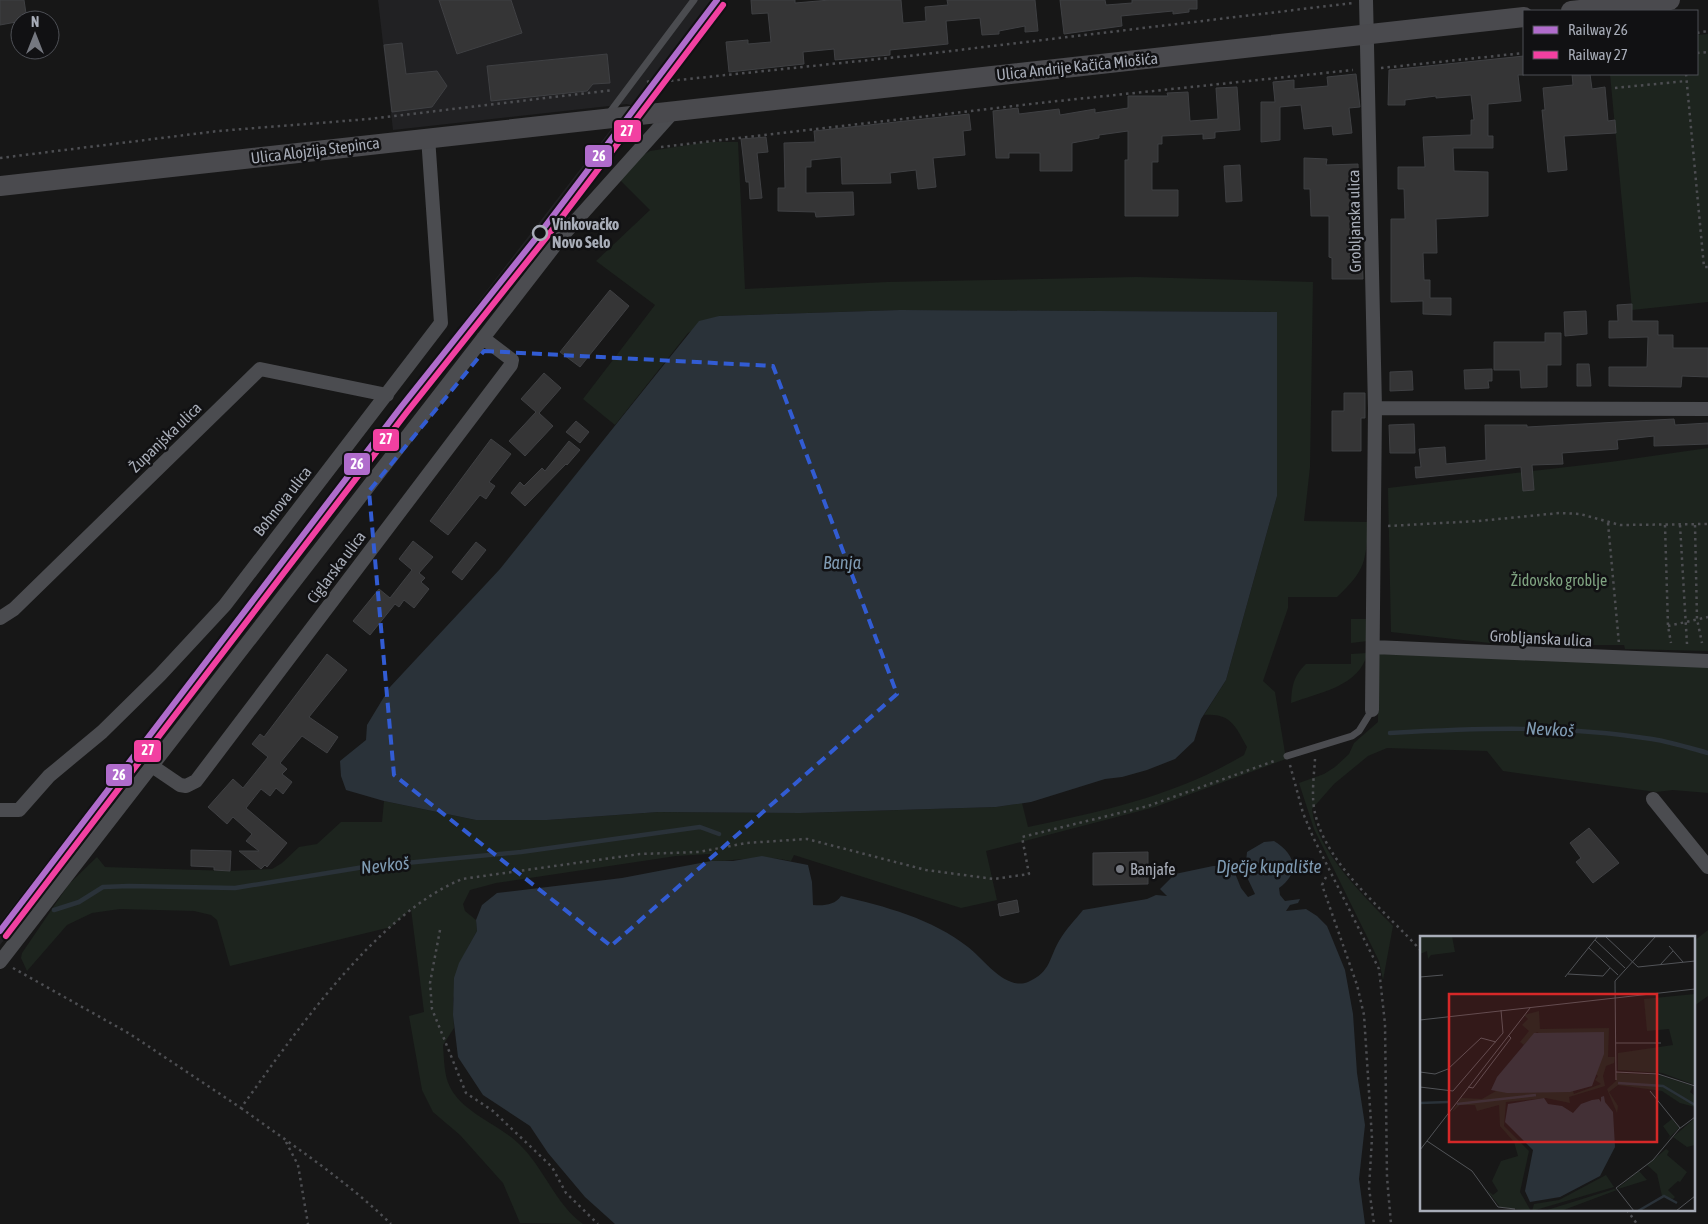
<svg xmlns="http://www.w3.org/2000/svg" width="1708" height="1224" viewBox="0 0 1708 1224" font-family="'Asap Condensed',sans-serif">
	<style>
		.built { fill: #212123 }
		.green { fill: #1d241e }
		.water { fill: #2a3239 }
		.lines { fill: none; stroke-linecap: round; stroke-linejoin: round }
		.stream { stroke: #2a3239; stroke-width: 4.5 }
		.building { fill: #353536; stroke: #3f4043 }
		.path { stroke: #4d4e52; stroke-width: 2.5; stroke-dasharray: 2.5 4; stroke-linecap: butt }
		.lane { stroke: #4b4c50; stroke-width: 7 }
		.street { stroke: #4b4c50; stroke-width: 14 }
		.secondary { stroke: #4a4a4e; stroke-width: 20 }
		.rail-1-casing { stroke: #111113; stroke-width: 10 }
		.rail-2-casing { stroke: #111113; stroke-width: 10 }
		.rail-1 { stroke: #b06ccc; stroke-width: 6 }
		.rail-2 { stroke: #f240a1; stroke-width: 6 }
		.marked { fill: none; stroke: #325cd3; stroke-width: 4; stroke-dasharray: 10 6; stroke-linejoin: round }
		.stop-dot { fill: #111113; stroke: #a8adb8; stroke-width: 2.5 }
		.poi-dot { fill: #757880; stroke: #111113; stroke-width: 2 }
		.labels { text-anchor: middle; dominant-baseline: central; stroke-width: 5; stroke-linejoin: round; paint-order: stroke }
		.street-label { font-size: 16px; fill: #a8adb8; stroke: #111113 }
		.stop-label { font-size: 16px; font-weight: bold; fill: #a8adb8; stroke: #111113; text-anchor: start }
		.park-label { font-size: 16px; fill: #7fa381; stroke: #111113 }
		.poi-label { font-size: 16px; fill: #a8adb8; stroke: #111113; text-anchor: start }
		.water-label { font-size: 18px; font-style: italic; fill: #7f9bb3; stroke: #111113 }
		.inset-river { fill: none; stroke: #2a3239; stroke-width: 2.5 }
		.inset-road { fill: none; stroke: #515357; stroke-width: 1 }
		.view { fill: #d62828; fill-opacity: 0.15; stroke: #d62828; stroke-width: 2.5 }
		.inset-edge { fill: none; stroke: #a8adb8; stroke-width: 2.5 }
		.line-badge { stroke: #111113; stroke-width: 2 }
		.badge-label { font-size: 14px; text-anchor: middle; font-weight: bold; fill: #fff }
	</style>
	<rect width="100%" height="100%" fill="#171717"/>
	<path class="built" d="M378 0H721L639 108 627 104 393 130Z
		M612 128H624L576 189 581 193 359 475 0 945V922Z"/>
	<path class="green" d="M1708 34V302L1632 310 1610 74H1697V35Z
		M707 142H738L745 289 887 282 1137 277 1313 282 1310 467 1304 521 1369 522C1365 561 1367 569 1337 597H1288V608L1263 681 1275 692 1286 759 1155 807 986 851 997 900 961 908 794 855 791 861C764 854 738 861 711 861L710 854 676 856 496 883 470 890 463 904 465 911 476 920 477 931 467 949 453 999 454 1028 443 1045C444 1058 444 1076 450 1087 463 1113 498 1124 518 1143 544 1167 555 1204 583 1224L520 1223 503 1183 460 1135 433 1112 422 1090 409 1016 424 1012 411 909 391 927 230 966 217 920 211 915 194 911 120 909 92 913 67 925 27 971 21 958 22 953 69 884 97 857 105 867 230 871 272 869 282 863 299 847 317 844 341 822H382L384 801 476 820H547L658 812 800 813 996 807 1022 803 1028 827C1100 812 1173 796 1237 759L1244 755 1247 747C1235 725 1230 713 1204 715L1226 680 1277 496V312L900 310 719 316 688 333 615 425 583 399 655 305 596 261 650 210 617 177 638 158 650 151Z
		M1708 448V651L1625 649 1624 645H1508L1391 632 1388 488 1610 462Z
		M1351 619H1369L1368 641 1351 643Z
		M1367 653C1361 686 1318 693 1291 703 1292 687 1293 676 1306 664H1351V654Z
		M1380 654 1708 666V793L1673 790 1656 792 1503 771 1487 751 1387 748 1368 756 1334 784 1312 809C1316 851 1366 898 1393 926L1383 980 1379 961 1314 829 1299 783 1324 774 1335 767 1349 754 1354 743 1378 722V656Z
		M1708 930V996L1694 1006V941Z"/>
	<path class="water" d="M900 310 1277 312V496L1226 680 1201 719 1194 741 1175 759 1147 770 1122 777 1105 779 1031 802 996 807 800 813 658 812 547 820H476L384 801 346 790 341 776 340 761 366 740 367 725 390 687 500 569 699 321 719 316Z
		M1274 841C1295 854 1301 872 1279 888L1280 895 1285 901 1300 899 1298 903 1290 905 1286 911 1306 909 1317 916 1327 926 1345 970 1353 1014 1357 1073 1365 1125 1359 1179 1365 1224H615L585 1197 548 1153 530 1126 483 1095 458 1057 453 1015 454 978 459 963 477 931 476 920 482 905 497 893 622 878 711 861H733L762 856 808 865 812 882 813 905C824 906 835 905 841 896 884 906 933 919 968 947 983 958 1005 991 1028 982 1051 972 1049 958 1059 941 1066 929 1075 920 1083 910L1147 899 1156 895 1167 896 1160 889 1175 874 1213 866H1232L1241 888 1248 897 1255 894 1245 873 1247 852 1264 842Z"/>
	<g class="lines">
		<path class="stream" d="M1390 733C1478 728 1565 725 1652 739 1671 742 1690 748 1708 753
			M54 910 79 902 103 887 129 886 235 888 364 867 521 852 700 827 719 834"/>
	</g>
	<path class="building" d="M0 0H24L27 20 0 25Z
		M439 0H511L522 33 457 54Z
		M751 0H795V3L830 0H901L903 23 926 21 925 7 948 5 947 0H1035L1038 31 1025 32V26L999 31V34L982 35 980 18 946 21 948 44 890 50V55L835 60 834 49 803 52 804 64 729 72 726 42 748 40V44L771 42 768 13 752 14Z
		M1060 0H1105L1106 5 1132 3V0H1197V9H1189V12L1173 14V11L1121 16 1122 26 1064 34Z
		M402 43 406 74 437 71 447 86 432 107 392 112 384 45Z
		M607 54 610 83 593 84 587 91 491 101 487 66Z
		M1524 56V75H1518L1521 101 1488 104V136H1493V148H1453L1454 171 1488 172V216L1436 219 1437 253H1423L1424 280H1430V298H1451V315L1423 314V301L1391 302V219H1405L1404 189H1398V167H1425L1423 137 1471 135V120H1474L1471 95 1436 98V96L1405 100V105H1388L1389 70Z
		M1356 74 1360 107 1349 108 1352 133 1333 135 1332 126 1304 129 1301 105 1280 107V140L1261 142V102H1275L1273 82 1294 80V89L1328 86 1327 77Z
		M1572 74H1590L1592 89 1605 87 1608 121 1615 120 1616 133 1564 136 1567 170 1548 172 1542 110H1545L1543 88 1573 85Z
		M1237 87 1240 130 1215 132V138L1203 139V134L1162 136V144H1158V162H1152V190H1178V216H1125V160H1128V131L1099 135V138L1072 143V171H1040V153H1009V158H996L993 111 1018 108 1019 114 1059 109 1060 115 1095 109V113L1128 108V96H1168L1167 93 1188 92 1190 121 1218 119 1216 88Z
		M969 114 971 130 963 131 965 155 933 158 936 187 918 189 916 170 890 173 891 183 842 184 841 157 811 160V167H806V193L853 192 854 215 816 217 815 212 778 211V188H785L784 143 815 142 814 131Z
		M766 137 768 152 757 153 762 198 750 199 749 182H746L741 139Z
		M1304 158 1327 159 1326 165 1358 164 1363 279H1332V258L1329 257V216H1311L1310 189H1304Z
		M1240 165 1242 201 1226 202 1224 166Z
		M610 290 629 306 580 367 560 352Z
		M1632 304V321H1658V335H1673V348H1708V377L1682 376 1681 387 1609 386V367H1647L1648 337 1609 338V321H1618L1617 305Z
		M1586 311 1587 334 1565 336 1564 312Z
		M1545 333H1561V365H1547V387L1521 388 1520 370H1494V342H1545Z
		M1577 364H1589L1591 386H1577Z
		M1492 369V381H1488L1489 388 1465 389 1464 370Z
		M1412 371 1413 390 1390 391V372Z
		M544 373 561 388 539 413 553 426 525 456 509 441 536 412 521 399Z
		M1344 393H1365V418H1361V451H1332V411H1344Z
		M1674 419 1675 425 1708 423V444L1654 446V436L1617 440 1618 449 1562 453 1563 464 1532 465 1534 490 1523 491 1521 467 1416 478 1415 467H1421L1419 449 1445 447 1446 464 1486 460 1485 425H1527V427Z
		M576 421 589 432 580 443 566 432Z
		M1414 424 1415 453H1390L1389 425Z
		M491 439 511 454 489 482 495 486 486 499 480 495 448 535 430 521Z
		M569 441 580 450 567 465 566 464 525 506 511 493 520 482 524 486 542 468 545 471Z
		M413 541 433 557 419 573 425 578 421 582 429 589 414 608 404 600 399 607 395 604 370 635 353 621 379 589 390 598 412 570 399 559Z
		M476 542 486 550 462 580 452 572Z
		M327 654 347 670 309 717 338 737 327 753 302 736 280 763 287 769 282 774 292 782 283 794 276 788 270 796 261 789 246 808 287 843 267 867 265 865 261 869 239 851H259L246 841 252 834 233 817 227 824 208 807 233 779 243 788 268 757 252 744 260 734 264 737Z
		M1589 828 1619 863 1593 883 1576 862 1581 858 1570 843Z
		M191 850 231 851 230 871 214 870V867L191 866Z
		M1148 852V884L1093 885V853Z
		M1017 900 1019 912 1000 916 998 904Z"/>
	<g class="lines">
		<path class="path" d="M1697 33 1708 31
			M1697 53 1708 52
			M1381 68 1524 53
			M1686 74 1704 267H1708
			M647 82 657 78 663 82 669 81 917 55 1353 3
			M1615 88 1686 81
			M661 147 1039 103 1353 70
			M0 158 218 131 369 119 613 90
			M1608 523 1619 644
			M1665 525 1668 626 1671 643
			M1680 525 1687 644
			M1695 525 1697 619 1702 643
			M1388 526 1478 521 1560 513 1580 514 1620 525 1708 524
			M1668 626 1708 617
			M1315 759C1314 776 1311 796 1315 813 1327 867 1386 911 1422 952
			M1290 765 1303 813 1313 837 1379 969 1385 1024 1387 1177 1391 1224
			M1326 877 1322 885 1357 985 1364 1015 1372 1138 1369 1188 1374 1224
			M440 930 430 983 432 1009 466 1093 493 1111 552 1167 566 1193 598 1224
			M13 968 130 1034 241 1108C295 1033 376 915 462 879L640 854 699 852 746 843 807 839 926 870 994 879 1029 874 1022 837 1148 806 1277 760
			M241 1108C292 1145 346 1180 391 1224
			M286 1142 298 1165 308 1224
			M1627 1210 1637 1224"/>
		<path class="lane" d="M607 116 694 0
			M1287 756 1352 736 1359 731 1372 710"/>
		<path class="street" d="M1366 0 1375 408 1372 710
			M1375 408 1708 409
			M0 618 14 609 260 369 387 395
			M1373 647 1708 661
			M152 766 180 785 186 786 196 781 511 365 512 360 483 338
			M1653 799 1708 867
			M0 810H19L49 776 102 732 160 675 225 605 441 323 428 137
			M0 962 563 235 674 111"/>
		<path class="secondary" d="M1571 11 1670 0
			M0 186 1524 17"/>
		<defs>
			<path id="rail-1" d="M0 931 401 407 540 233 717 0"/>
			<path id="rail-2" d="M6 936 407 412 546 238 723 5"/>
		</defs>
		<use href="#rail-1" class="rail-1-casing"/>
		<use href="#rail-2" class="rail-2-casing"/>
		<use href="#rail-1" class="rail-1"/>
		<use href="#rail-2" class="rail-2"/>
	</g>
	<path class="marked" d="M484 351 773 366 897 694 611 946 394 775 369 491Z"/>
	<circle class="stop-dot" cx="540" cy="233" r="7"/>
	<circle class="poi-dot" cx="1120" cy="869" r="5"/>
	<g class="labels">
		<g class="street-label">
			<text transform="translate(1077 66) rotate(-6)">Ulica Andrije Kačića Miošića</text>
			<text transform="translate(315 150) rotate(-7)">Ulica Alojzija Stepinca</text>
			<text transform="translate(1354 221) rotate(-91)">Grobljanska ulica</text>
			<text transform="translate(165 437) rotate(-44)">Županjska ulica</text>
			<text transform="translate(282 501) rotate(-52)">Bohnova ulica</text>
			<text transform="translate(336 567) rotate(-53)">Ciglarska ulica</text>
			<text transform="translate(1541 638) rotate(3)">Grobljanska ulica</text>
		</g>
		<g class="stop-label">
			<text x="552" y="224">Vinkovačko<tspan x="552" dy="18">Novo Selo</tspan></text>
		</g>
		<g class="park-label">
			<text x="1559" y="580">Židovsko groblje</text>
		</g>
		<g class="poi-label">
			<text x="1130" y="869">Banjafe</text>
		</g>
		<g class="water-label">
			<text x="842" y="562">Banja</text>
			<text transform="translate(1550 729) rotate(3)">Nevkoš</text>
			<text transform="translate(385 865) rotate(-6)">Nevkoš</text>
			<text x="1269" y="866">Dječje kupalište</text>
		</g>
	</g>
	<g transform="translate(1420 936)">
		<rect width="275" height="275" fill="#171717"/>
		<path d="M0 0H32L35 16 11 19 8 23 7 15 0 18ZM275 58V149L242 137 198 134V117L253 109 249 93 227 95 224 63ZM119 75 120 93 189 92 188 121H195L194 127 186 130 183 140 185 150 149 161 150 167 126 162 86 166 84 190 109 215 100 256 111 275 80 271 66 253 73 259 78 255 72 245 81 225 98 220 94 206 80 190 79 169 57 175 55 169H40L32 176 41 162 62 163 76 155H153L154 158 181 148 175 144 178 140 117 96 104 109 100 106 109 95 102 89 108 83 104 79ZM197 137 238 139 273 150 270 156 275 160V171L260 167 242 155 198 149 189 156 198 170 197 177 187 153 196 145ZM275 182V209L267 211 253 201ZM252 183 259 192 247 204 250 200 243 190ZM246 213 249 215 247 219 267 236 260 246 258 245 248 254 255 261 253 263 242 260 237 238 227 229ZM219 235 227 244 198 253V252ZM186 239 194 251 112 275 114 268 139 264ZM194 253 197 254 141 275H124Z" fill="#1d241e"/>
		<path d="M184 96V118L172 150 150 156 87 157 71 154 77 141 114 97ZM184 160 185 166 193 176 195 211 180 240 140 261 110 266 105 255 113 214 85 186 88 168 124 162 128 168 142 170 153 177 161 168 172 164 179 163 181 166V161Z" fill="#2a3239"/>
		<path class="inset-river" d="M198 147 243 150 275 169M0 167 28 166M37 168 116 159M218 275 244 260 257 267"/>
		<path class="inset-road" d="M185 0 218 31 275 25M175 4 205 32M249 10 263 26M168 11 198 39M240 29 253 15M148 38 183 40 190 32M0 41 23 39M145 41 178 0M0 84 275 53M196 107H241M0 136 15 138 28 133 61 102 76 106M196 136 238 138 275 150M196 144 195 45 236 0M0 151 33 155 83 97 81 74M48 151 53 152 91 102 88 99M230 155 260 192M7 205 52 235 78 271 95 273M0 214 110 72M214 275 196 252 233 224 259 193 275 181M256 275 275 260"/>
		<path class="view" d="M29 58H237V206H29Z"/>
		<rect width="275" height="275" class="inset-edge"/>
	</g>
	<g class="line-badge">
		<rect x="613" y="119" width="29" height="24" rx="5" fill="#f240a1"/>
		<rect x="584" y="144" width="29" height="24" rx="5" fill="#b06ccc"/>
		<rect x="372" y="428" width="28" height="24" rx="5" fill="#f240a1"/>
		<rect x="343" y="452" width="28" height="24" rx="5" fill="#b06ccc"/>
		<rect x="133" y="739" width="29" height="24" rx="5" fill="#f240a1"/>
		<rect x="105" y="763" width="28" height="24" rx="5" fill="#b06ccc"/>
	</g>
	<g class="badge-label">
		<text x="627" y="136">27</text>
		<text x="599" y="161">26</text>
		<text x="386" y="444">27</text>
		<text x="357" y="469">26</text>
		<text x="148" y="755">27</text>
		<text x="119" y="780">26</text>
	</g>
	<rect x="1523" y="10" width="175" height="65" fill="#111113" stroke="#4d4f55"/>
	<rect x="1533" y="26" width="25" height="8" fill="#b06ccc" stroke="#4d4f55"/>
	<text x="1568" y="35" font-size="15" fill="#a8adb8">Railway 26</text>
	<rect x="1533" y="51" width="25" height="8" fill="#f240a1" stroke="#4d4f55"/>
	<text x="1568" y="60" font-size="15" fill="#a8adb8">Railway 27</text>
	<g transform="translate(35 35)"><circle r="24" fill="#111113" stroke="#4d4f55"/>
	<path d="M0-4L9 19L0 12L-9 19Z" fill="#757880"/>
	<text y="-8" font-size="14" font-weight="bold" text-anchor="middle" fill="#a8adb8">N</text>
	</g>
</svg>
